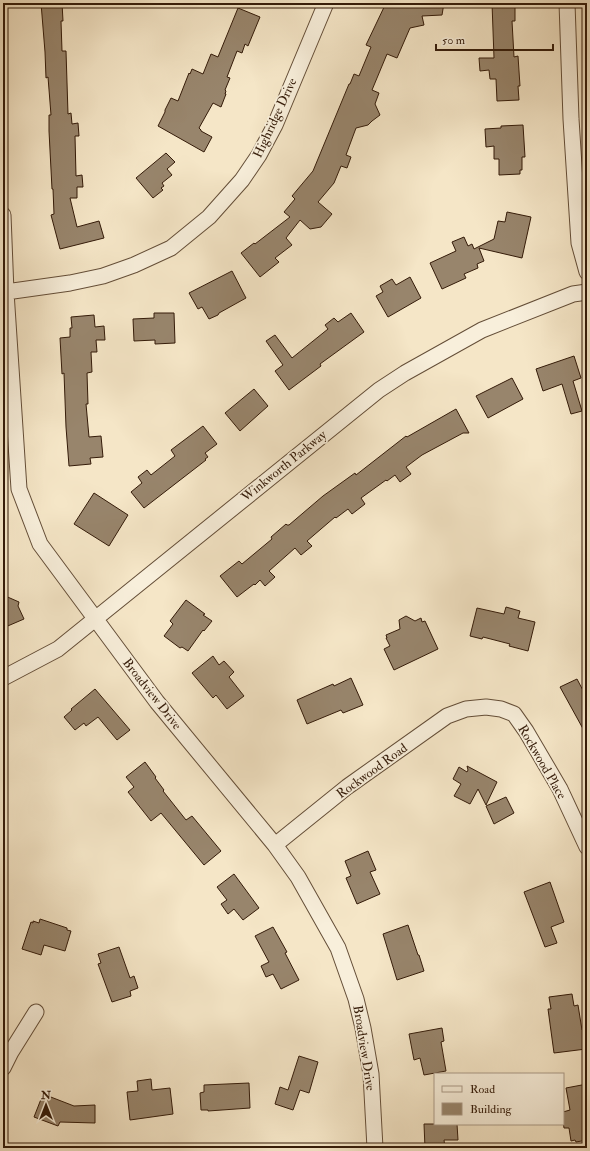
<svg xmlns="http://www.w3.org/2000/svg" width="590" height="1151" viewBox="0 0 590 1151" font-family="'IM FELL Double Pica',serif">
	<style>
		.building { fill: #98856c; stroke: #341b09 }
		.lines { fill: none; stroke-linecap: round; stroke-linejoin: round }
		.street-casing { stroke: #644e38; stroke-width: 17 }
		.street { stroke: #f8efdb; stroke-width: 15 }
		.labels { text-anchor: middle; dominant-baseline: central; stroke-width: 3.5; stroke-linejoin: round; paint-order: stroke }
		.street-label { font-size: 13px; fill: #341b09; stroke: #f8efdb }
	</style>
	<rect width="100%" height="100%" fill="#f5e6c7"/>
	<filter id="stains"><feTurbulence type="fractalNoise" baseFrequency=".005" numOctaves="4"/><feColorMatrix values="0 0 0 0 .2 0 0 0 0 .09 0 0 0 0 .02 0 0 0 .5 -.17"/></filter>
	<radialGradient id="worn" r=".72"><stop offset=".6" stop-color="#630" stop-opacity="0"/><stop offset="1" stop-color="#630" stop-opacity=".3"/></radialGradient>
	<path class="building" d="M41 3H62L63 21H61L62 51H66L68 114 71 113 72 124 78 123 79 136H75L76 176 82 175 83 187H77V198H70L77 227 99 221 104 238 60 249 51 215 54 214 53 189H52L49 131V115H51L48 77 46 78 45 52Z
		M386 3H444L442 15 422 16 424 25 410 28 397 58 387 54 372 90 379 93 375 104 380 115 372 121 368 125 356 128 346 155 351 157 347 168 341 166 334 183 318 202 332 214 321 227 310 229 300 220 286 238 292 245 275 258 279 262 260 277 241 253 254 243 255 244 290 217 284 212 295 199 292 196 313 171 349 84H350L354 74 359 76 371 47 366 45Z
		M492 3H515V21H512L514 57 518 56 520 86H518L519 100 497 101 496 79H490L489 70 480 71 479 58H494Z
		M238 8 260 17 248 46 245 44 242 53 237 51 227 77 230 78 225 90 226 91 225 94H226L221 107 213 103 199 128 201 130V131L212 137 204 152 158 126 165 112V110L171 98 178 101 189 73 190 74 192 69 203 74 211 54 218 57Z
		M523 125 525 157H522V170H520V174L499 175V159H494V146L486 147 485 129 501 128V126Z
		M166 153 175 162 167 169 172 175 162 183 164 186 161 188 163 190 153 198 136 178Z
		M507 212 531 217 522 258 479 248 484 261 477 264 478 268 464 274 466 278 442 289 430 263 456 251 452 242 464 237 468 246 472 244 474 249 494 239 498 221 505 222Z
		M232 271 246 298 219 313 218 315 209 319 202 307 198 309 189 293Z
		M410 277 421 298 388 317 376 296 383 292 380 286 392 279 396 285Z
		M154 313H174L175 343 155 344V340L134 341 133 319 154 318Z
		M351 313 364 332 320 364 321 366 289 390 275 371 283 365 266 341 275 335 292 358 328 329 325 325 334 318 338 322Z
		M94 315 95 327 104 326 105 340H96L97 352H91L92 372 87 373 88 404H86L89 437 101 436 103 457 90 458 91 464 69 466 66 427 64 373 62 374 60 338 70 337V328H72L71 317Z
		M574 356 581 378 573 381 582 411 571 414 562 384 543 391 536 369Z
		M512 378 523 399 488 418 476 396Z
		M254 389 268 406 240 431 225 413Z
		M456 409 469 433H463L422 455 406 467 411 474 400 482 395 475 387 481 386 480 361 498 365 504 352 514 348 509 336 518 335 517 307 541 312 546 301 555 295 548 269 571 275 577 265 586 260 580 255 585 254 584 237 597 220 576 239 561 242 564 272 539 271 537 286 524 287 525H289L323 496 355 473 356 475 406 436 407 437Z
		M203 426 217 444 205 453 208 457 205 459 206 460 144 508 131 492 142 483 138 477 147 470 151 475 175 456 171 450Z
		M94 493 128 515 109 546 74 524Z
		M3 595 19 602 18 606 24 619 3 628Z
		M186 600 205 614 203 615 212 621 204 631 203 630 188 651 182 647 180 648 164 636 173 624 170 621Z
		M506 607 520 611 518 618 535 622 528 651 509 646 510 644 483 637 482 639 470 636 477 608 504 614Z
		M406 616 415 621 421 618 422 622 425 621 438 649 394 670 384 649 390 646 386 638H387L386 635 400 629 399 620Z
		M213 656 219 665 224 661 234 672 229 677 244 696 227 709 216 695 213 698 192 673Z
		M351 678 363 705 343 713 341 710 307 724 297 700 333 684 334 686Z
		M577 679 587 698V736L560 687Z
		M95 689 130 730 117 740 98 717 86 726 84 723 75 730 64 717 72 710 71 709Z
		M145 762 156 777 155 778 164 790 163 791 186 820 192 816 221 851 204 865 161 813 151 821 128 792 134 787 126 777Z
		M467 766 497 782 486 805 478 789 470 804 454 796 461 784 453 779 459 767 467 772 468 770Z
		M506 797 514 813 494 824 486 806Z
		M368 851 376 870 370 872 380 894 357 904 346 878 351 876 345 861Z
		M234 874 259 908 243 920 234 909 228 914 221 904 227 900 217 887Z
		M550 882 564 922 551 927 557 943 545 947 524 892Z
		M40 919 67 928V930L71 931 65 951 44 945 41 955 22 949 31 922 33 923V921L39 923Z
		M408 925 418 955H419L424 971 397 980 383 934Z
		M273 927 287 952 285 953 299 980 281 989 273 974 266 977 261 966 269 962 255 936Z
		M119 947 130 978 134 976 138 988 130 991 131 996 112 1002 98 964 101 963 98 954Z
		M572 994 574 1006 578 1005 582 1030H583L586 1049 554 1053 548 1009H551L549 997Z
		M442 1028 444 1041 441 1042 446 1071 424 1075 420 1058 414 1060 409 1034Z
		M299 1056 318 1062 309 1093 300 1090 293 1110 275 1104 280 1087 288 1090Z
		M151 1079 152 1090 170 1088 173 1114 130 1120 127 1092 138 1091 137 1081Z
		M249 1083 250 1108 208 1111V1110H201L200 1093 204 1092V1085Z
		M587 1084V1140L576 1142 575 1140 571 1141 569 1128H564L563 1121V1112L570 1110 566 1088Z
		M43 1094 74 1106 95 1105V1123L60 1122 58 1126 34 1117Z
		M424 1124H457L458 1140H444L445 1148H425Z"/>
	<g class="lines">
		<defs>
			<path id="street" d="M567 3 571 119 579 243 587 272
				M3 215 6 292 19 489 40 544 157 702 275 845 298 877 338 948 356 999 363 1028 371 1074 375 1148
				M6 292 70 283 103 276 134 265 171 248 209 217 242 180 259 155 275 125 326 3
				M3 678 58 649 379 390 405 373 482 330 573 294 587 292
				M275 845 347 787 447 716 466 709 486 707 501 709 514 714 526 731 560 789 587 847
				M3 1068 11 1052 36 1012"/>
		</defs>
		<use href="#street" class="street-casing"/>
		<use href="#street" class="street"/>
	</g>
	<g class="labels">
		<g class="street-label">
			<text transform="translate(275 118) rotate(-65)">Highridge Drive</text>
			<text transform="translate(284 466) rotate(-39)">Winkworth Parkway</text>
			<text transform="translate(152 694) rotate(52)">Broadview Drive</text>
			<text transform="translate(542 762) rotate(60)">Rockwood Place</text>
			<text transform="translate(372 771) rotate(-36)">Rockwood Road</text>
			<text transform="translate(364 1048) rotate(81)">Broadview Drive</text>
		</g>
	</g>
	<rect width="590" height="1151" fill="none" stroke="#f5e6c7" stroke-width="16"/>
	<rect x="4" y="4" width="582" height="1143" fill="none" stroke="#341b09" stroke-width="2"/>
	<rect x="8" y="8" width="574" height="1135" fill="none" stroke="#341b09"/>
	<rect x="434" y="1073" width="130" height="52" fill="#f8efdb" stroke="#aa9a87"/>
	<rect x="442" y="1086" width="20" height="6" fill="#f8efdb" stroke="#aa9a87"/>
	<text x="470" y="1093" font-size="12" fill="#341b09">Road</text>
	<rect x="442" y="1103" width="20" height="12" fill="#98856c" stroke="#aa9a87"/>
	<text x="470" y="1113" font-size="12" fill="#341b09">Building</text>
	<g transform="translate(46 1105)" stroke="#f8efdb" stroke-width="3" paint-order="stroke">
	<path d="M0-3L7 15L0 10L-7 15Z" fill="#341b09"/>
	<text y="-6" font-size="11" font-weight="bold" text-anchor="middle" fill="#341b09">N</text>
	</g>
	<path d="M436 44v6h117v-6" fill="none" stroke="#341b09" stroke-width="2"/>
	<text x="442" y="44" font-size="12" fill="#341b09" stroke="#f8efdb" stroke-width="3" paint-order="stroke">50 m</text>
	<rect width="100%" height="100%" filter="url(#stains)"/>
	<rect width="100%" height="100%" fill="url(#worn)"/>
</svg>
